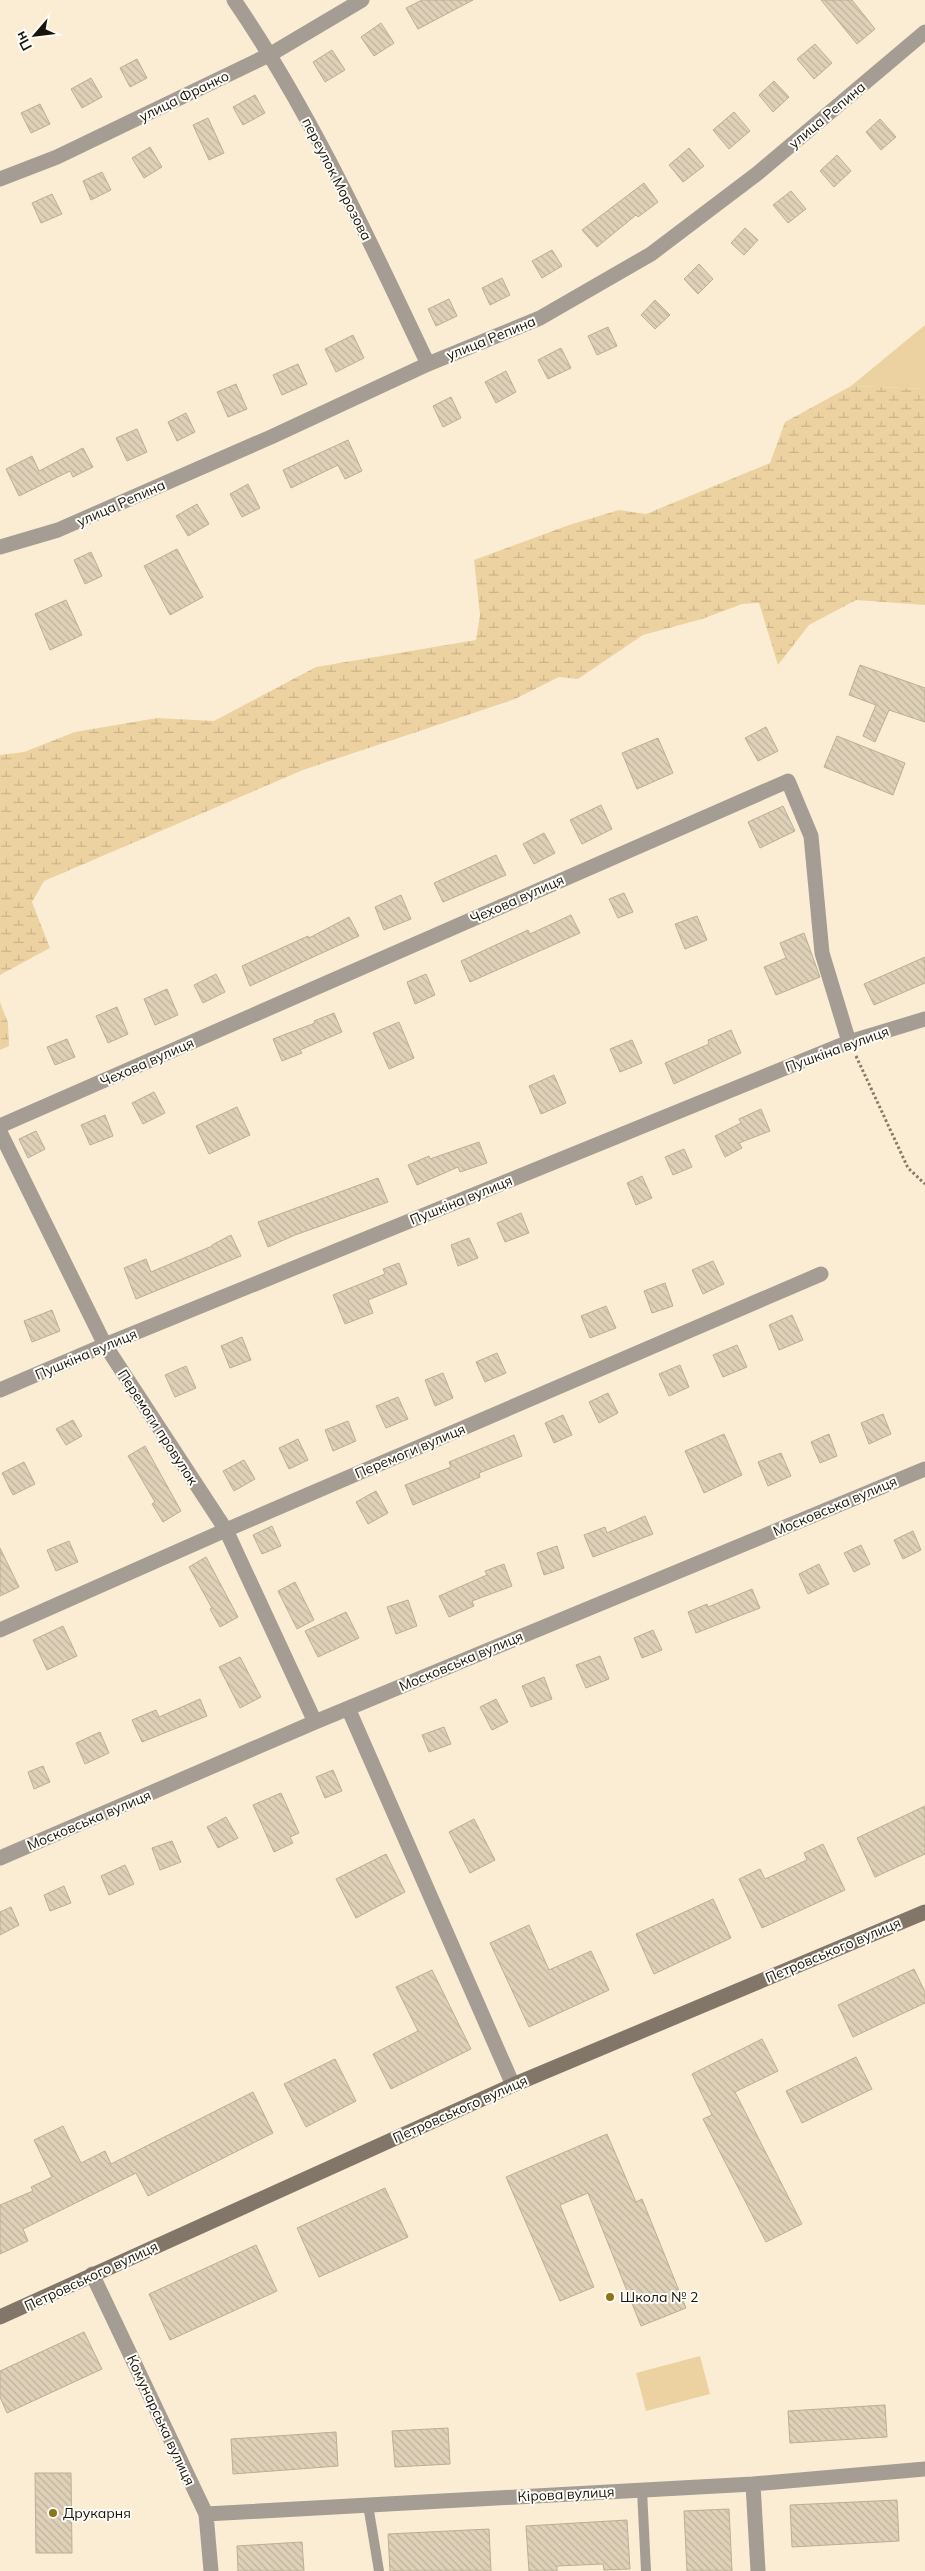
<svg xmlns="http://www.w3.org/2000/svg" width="925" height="2571" viewBox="0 0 925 2571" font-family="Mulish,sans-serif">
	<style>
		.grass { fill: #edd2a1 }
		.wetland { fill: url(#wetland-marsh) }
		.building { fill: url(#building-back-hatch); stroke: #bbae97 }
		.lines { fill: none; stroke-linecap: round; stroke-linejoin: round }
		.path { stroke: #847b6b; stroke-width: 3; stroke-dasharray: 2.5 2.5; stroke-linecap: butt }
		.lane { stroke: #a59d94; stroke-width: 10 }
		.street { stroke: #a59d94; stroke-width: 15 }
		.secondary { stroke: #827669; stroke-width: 15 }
		.poi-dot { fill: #8f7318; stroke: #fefcf7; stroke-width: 2 }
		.labels { text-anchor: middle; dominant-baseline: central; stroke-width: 4; stroke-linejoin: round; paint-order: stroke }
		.street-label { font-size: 14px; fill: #19150c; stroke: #fefcf7 }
		.poi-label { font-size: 14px; fill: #19150c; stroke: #fefcf7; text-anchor: start }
	</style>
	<defs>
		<pattern id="wetland-marsh" width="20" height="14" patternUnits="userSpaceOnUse" patternTransform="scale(1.25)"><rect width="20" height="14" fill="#edd2a1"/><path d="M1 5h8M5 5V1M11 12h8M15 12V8" fill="none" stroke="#cbb389"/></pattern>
		<pattern id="building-back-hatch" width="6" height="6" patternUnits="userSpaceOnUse" patternTransform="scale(1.25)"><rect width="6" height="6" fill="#ded1b8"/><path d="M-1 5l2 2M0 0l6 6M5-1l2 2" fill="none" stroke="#beb39d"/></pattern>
	</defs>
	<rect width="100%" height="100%" fill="#fbedd4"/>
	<path class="grass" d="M925 325V389L851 386Z
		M700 2356 710 2394 646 2411 636 2373Z"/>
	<path class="wetland" d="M851 386 925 389V605L856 600 809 625 778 665 759 603 742 604 702 619 643 635 578 679 559 677 515 699 303 770 44 881 32 902 50 948 0 975V755L24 752 75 732 157 718 214 721 316 667 476 640 480 615 474 560 569 525 619 510 646 514 770 463 785 422Z
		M0 1002 8 1023 9 1046 0 1050Z"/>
	<path class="building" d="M422 0H473L418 29 406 8Z
		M821 0H852L875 29 857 44Z
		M381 23 394 43 374 56 361 37Z
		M815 44 832 63 814 79 797 59Z
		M332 50 345 70 325 82 313 62Z
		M137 59 147 78 130 87 120 68Z
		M91 78 102 97 82 108 71 89Z
		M774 81 789 97 773 112 759 95Z
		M255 95 265 113 243 125 233 107Z
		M40 104 50 124 31 133 21 113Z
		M734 112 750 131 729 149 713 130Z
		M208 118 224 153 209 160 193 125Z
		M880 119 896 137 881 150 866 132Z
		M150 147 162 167 144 178 132 158Z
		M689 148 704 166 683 182 669 165Z
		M837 155 851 171 834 187 820 171Z
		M102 172 111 190 91 200 83 181Z
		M644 183 658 202 638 217 636 215 597 247 582 230Z
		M791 191 806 209 788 223 773 205Z
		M52 194 62 214 41 223 32 203Z
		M745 228 758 240 744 255 731 243Z
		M552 250 562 266 542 278 532 261Z
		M699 264 713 279 698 294 684 279Z
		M502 278 510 295 490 305 482 288Z
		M449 299 457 316 436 326 428 309Z
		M655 300 670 315 655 329 641 315Z
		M608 327 617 346 597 355 588 336Z
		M353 335 364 358 336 372 325 349Z
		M561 348 571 368 548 379 538 360Z
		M298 364 307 384 282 395 273 375Z
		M506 371 516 392 496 403 485 382Z
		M236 384 247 409 228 417 217 392Z
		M451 397 461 418 443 427 433 406Z
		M186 413 195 432 177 441 168 422Z
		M137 429 147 452 127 461 116 438Z
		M348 440 362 471 345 479 338 465 291 488 283 470Z
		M83 448 93 467 73 477 70 471 19 496 6 469 32 456 39 471Z
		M248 484 260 508 242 517 230 494Z
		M197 504 209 524 188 536 176 516Z
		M177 549 203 597 170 615 144 566Z
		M91 552 102 576 85 584 74 560Z
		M66 600 82 635 50 650 35 614Z
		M860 665 925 688V722L889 710 875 742 863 736 876 705 849 695Z
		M766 727 778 751 758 761 745 738Z
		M837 736 905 763 893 795 824 767Z
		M658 738 673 773 637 789 622 753Z
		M601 805 612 829 582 844 570 820Z
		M783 806 795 831 760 848 748 822Z
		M544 833 555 853 534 864 523 844Z
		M496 855 506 875 443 902 434 883Z
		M624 893 633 912 618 918 609 899Z
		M401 895 411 919 384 930 375 907Z
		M571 915 580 933 470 982 461 961 528 930 530 934Z
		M697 916 707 940 685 949 675 924Z
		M349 917 359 936 250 986 242 966 308 936 309 938Z
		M804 933 820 977 776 995 764 967 786 958 780 943Z
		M925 957V983L874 1005 864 984Z
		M216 974 225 992 203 1003 194 985Z
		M426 974 435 995 415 1004 407 982Z
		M167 989 178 1015 155 1025 144 999Z
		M117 1007 128 1034 108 1043 96 1016Z
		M334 1013 342 1032 300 1050 302 1053 282 1061 273 1039 315 1023 314 1021Z
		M399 1022 414 1058 389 1069 373 1033Z
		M731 1030 741 1053 674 1084 665 1063 709 1044 708 1040Z
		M67 1039 75 1057 55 1065 47 1047Z
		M632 1040 642 1063 620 1072 610 1049Z
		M554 1075 566 1103 541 1114 529 1086Z
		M154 1092 165 1113 143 1124 132 1103Z
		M237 1107 250 1135 209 1154 196 1126Z
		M761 1109 770 1131 739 1143 742 1148 725 1157 715 1136 741 1123 739 1119Z
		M105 1115 113 1136 90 1145 81 1125Z
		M36 1131 45 1149 28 1158 19 1139Z
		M479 1142 487 1163 460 1172 458 1167 417 1185 408 1165 429 1156 430 1159Z
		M684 1149 692 1167 673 1175 665 1157Z
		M642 1176 652 1198 636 1205 627 1183Z
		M378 1178 388 1202 295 1235 268 1247 258 1222Z
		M521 1213 529 1233 505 1242 497 1223Z
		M231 1235 241 1256 136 1299 124 1268 146 1259 151 1272 212 1246V1245Z
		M469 1238 478 1258 458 1266 451 1245Z
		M713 1261 724 1284 703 1294 692 1270Z
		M399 1263 407 1284 368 1300 373 1313 345 1324 333 1295 385 1274 383 1269Z
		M665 1283 673 1306 652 1313 644 1291Z
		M606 1306 616 1328 590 1338 581 1316Z
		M52 1310 60 1331 32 1342 24 1321Z
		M792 1315 803 1340 779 1350 769 1325Z
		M242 1337 251 1360 230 1368 221 1346Z
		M737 1345 747 1367 723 1377 713 1355Z
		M497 1353 506 1373 485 1382 476 1362Z
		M680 1365 689 1387 669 1396 659 1374Z
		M186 1366 196 1388 175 1397 165 1375Z
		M443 1373 453 1398 435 1406 425 1380Z
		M608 1393 618 1413 599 1423 589 1402Z
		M398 1397 408 1419 386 1428 376 1406Z
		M883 1414 891 1434 869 1444 861 1423Z
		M563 1415 572 1435 554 1443 545 1423Z
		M73 1420 82 1436 66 1445 56 1429Z
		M348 1421 356 1441 333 1451 325 1430Z
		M724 1434 742 1475 704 1493 685 1451Z
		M829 1434 837 1456 820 1463 811 1442Z
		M514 1435 522 1456 479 1473 480 1477 413 1505 405 1485 451 1467 449 1462Z
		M298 1439 308 1460 289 1469 279 1448Z
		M145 1446 181 1511 163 1522 152 1504 155 1502 128 1456Z
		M781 1453 791 1476 768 1486 758 1462Z
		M244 1460 255 1479 234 1491 223 1471Z
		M24 1462 35 1484 13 1495 2 1473Z
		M376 1491 388 1513 368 1524 356 1502Z
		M645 1516 653 1534 593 1557 584 1535 605 1527 607 1533Z
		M272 1526 281 1546 262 1554 253 1535Z
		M913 1531 921 1550 903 1559 894 1540Z
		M69 1541 78 1562 56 1571 47 1550Z
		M861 1545 870 1564 854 1572 844 1553Z
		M557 1546 564 1568 544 1575 537 1553Z
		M0 1548 19 1587 0 1596Z
		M206 1557 238 1617 220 1627 210 1609 212 1608 189 1567Z
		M504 1564 512 1586 472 1601 474 1606 449 1617 439 1596 487 1575 485 1571Z
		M819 1564 829 1584 808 1594 799 1574Z
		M295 1582 314 1620 297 1629 278 1591Z
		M752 1589 760 1608 696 1633 688 1612 707 1604 708 1607Z
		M408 1600 417 1626 396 1634 387 1607Z
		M346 1612 359 1638 318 1657 305 1631Z
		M63 1626 77 1656 47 1670 33 1640Z
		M653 1630 662 1650 642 1658 634 1638Z
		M600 1656 609 1679 586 1688 576 1665Z
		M240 1657 261 1697 240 1708 219 1667Z
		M544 1677 552 1699 531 1707 522 1686Z
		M200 1699 207 1716 142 1742 132 1720 156 1710 159 1717Z
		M496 1699 508 1722 492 1730 480 1707Z
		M444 1727 451 1744 429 1752 422 1735Z
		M100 1732 109 1753 85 1764 76 1743Z
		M43 1766 50 1782 34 1789 28 1772Z
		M333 1770 342 1791 325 1798 316 1777Z
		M281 1793 299 1833 290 1837 293 1843 274 1852 253 1805Z
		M925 1806V1854L875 1877 857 1838Z
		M226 1817 238 1838 218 1848 207 1827Z
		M474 1819 495 1860 470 1873 449 1832Z
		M172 1841 181 1862 160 1870 152 1848Z
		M823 1844 845 1890 762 1928 739 1879 760 1869 765 1879 807 1860 804 1853Z
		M386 1854 405 1892 356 1918 336 1879Z
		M125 1865 134 1884 109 1895 101 1876Z
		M64 1886 71 1903 50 1911 44 1895Z
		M713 1899 731 1938 654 1974 636 1934Z
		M11 1907 19 1925 0 1935V1912Z
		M529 1925 549 1970 591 1951 609 1990 529 2027 490 1943Z
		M914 1969 925 1992V2003L853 2037 838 2005Z
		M432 1970 471 2049 391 2089 373 2054 418 2031 396 1987Z
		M762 2039 778 2071 735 2092 802 2224 766 2242 703 2119 712 2115 692 2074Z
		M856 2057 872 2089 802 2123 786 2091Z
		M335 2059 356 2101 306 2127 284 2084Z
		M253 2092 273 2133 148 2196 136 2173 23 2229 28 2241 0 2254V2205L33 2191 31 2187 52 2177 34 2140 63 2126 81 2163 105 2151 111 2164Z
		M607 2134 636 2202 642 2199 686 2308 641 2326 588 2193 560 2205 594 2287 560 2301 506 2177Z
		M385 2188 408 2237 319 2277 297 2228Z
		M256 2245 277 2291 170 2340 149 2294Z
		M84 2332 102 2369 7 2413 0 2397V2371Z
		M885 2405 887 2437 790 2443 788 2411Z
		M448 2428 450 2464 395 2467 392 2431Z
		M336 2432 338 2466 233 2474 231 2439Z
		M35 2473H71L72 2553H36Z
		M897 2500 899 2541 792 2547 790 2505Z
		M729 2509 732 2571H687L684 2511Z
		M627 2520 630 2569 604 2570 603 2564 557 2566V2571H529L526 2526Z
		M489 2529 491 2571H390L388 2534Z
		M302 2542 304 2571H238L237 2546Z"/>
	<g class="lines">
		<path class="path" d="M856 1056 908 1168 925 1184"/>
		<path class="lane" d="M642 2490 646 2571
			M368 2505 379 2571"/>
		<path class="street" d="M234 0C312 114 369 240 428 364
			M0 179 57 157 271 54 362 0
			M0 547 58 530 271 437 428 364 540 318 651 254 758 173 925 32
			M0 1126 788 781 811 836 822 953 849 1042
			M0 1132 105 1345 226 1530 315 1722
			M0 1390 105 1345 849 1042 925 1019
			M0 1630 226 1530 821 1274
			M348 1708 513 2085
			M0 1858 315 1722 925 1469
			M92 2274 206 2514 211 2571
			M753 2484 758 2571
			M206 2514 753 2484 925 2469"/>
		<path class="secondary" d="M0 2317 513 2085 925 1912"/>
	</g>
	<g class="poi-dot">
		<circle cx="610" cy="2297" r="5"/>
		<circle cx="53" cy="2513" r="5"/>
	</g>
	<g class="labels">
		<g class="street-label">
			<text transform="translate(184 96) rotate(-26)">улица Франко</text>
			<text transform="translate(827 115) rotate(-40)">улица Репина</text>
			<text transform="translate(337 179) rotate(63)">переулок Морозова</text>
			<text transform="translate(491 338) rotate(-22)">улица Репина</text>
			<text transform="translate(121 503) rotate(-24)">улица Репина</text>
			<text transform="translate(517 899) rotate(-24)">Чехова вулиця</text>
			<text transform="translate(837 1049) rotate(-20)">Пушкіна вулиця</text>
			<text transform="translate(147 1062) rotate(-24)">Чехова вулиця</text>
			<text transform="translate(461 1200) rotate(-22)">Пушкіна вулиця</text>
			<text transform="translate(86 1354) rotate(-23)">Пушкіна вулиця</text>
			<text transform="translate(158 1427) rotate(57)">Перемоги провулок</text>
			<text transform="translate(410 1451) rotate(-23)">Перемоги вулиця</text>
			<text transform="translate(835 1506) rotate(-23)">Московська вулиця</text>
			<text transform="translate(461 1661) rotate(-23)">Московська вулиця</text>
			<text transform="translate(89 1820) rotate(-23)">Московська вулиця</text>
			<text transform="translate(833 1950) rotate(-23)">Петровського вулиця</text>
			<text transform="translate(460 2109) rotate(-24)">Петровського вулиця</text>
			<text transform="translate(91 2276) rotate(-25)">Петровського вулиця</text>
			<text transform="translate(161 2420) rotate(65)">Комунарська вулиця</text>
			<text transform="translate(566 2494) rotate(-3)">Кірова вулиця</text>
		</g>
		<g class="poi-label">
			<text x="620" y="2297">Школа № 2</text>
			<text x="63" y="2513">Друкарня</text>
		</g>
	</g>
	<g transform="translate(35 35) rotate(242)" stroke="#fefcf7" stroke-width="4" paint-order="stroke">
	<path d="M0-4L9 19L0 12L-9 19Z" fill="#19150c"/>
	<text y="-8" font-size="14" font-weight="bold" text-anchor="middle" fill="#19150c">Пн</text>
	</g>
</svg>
